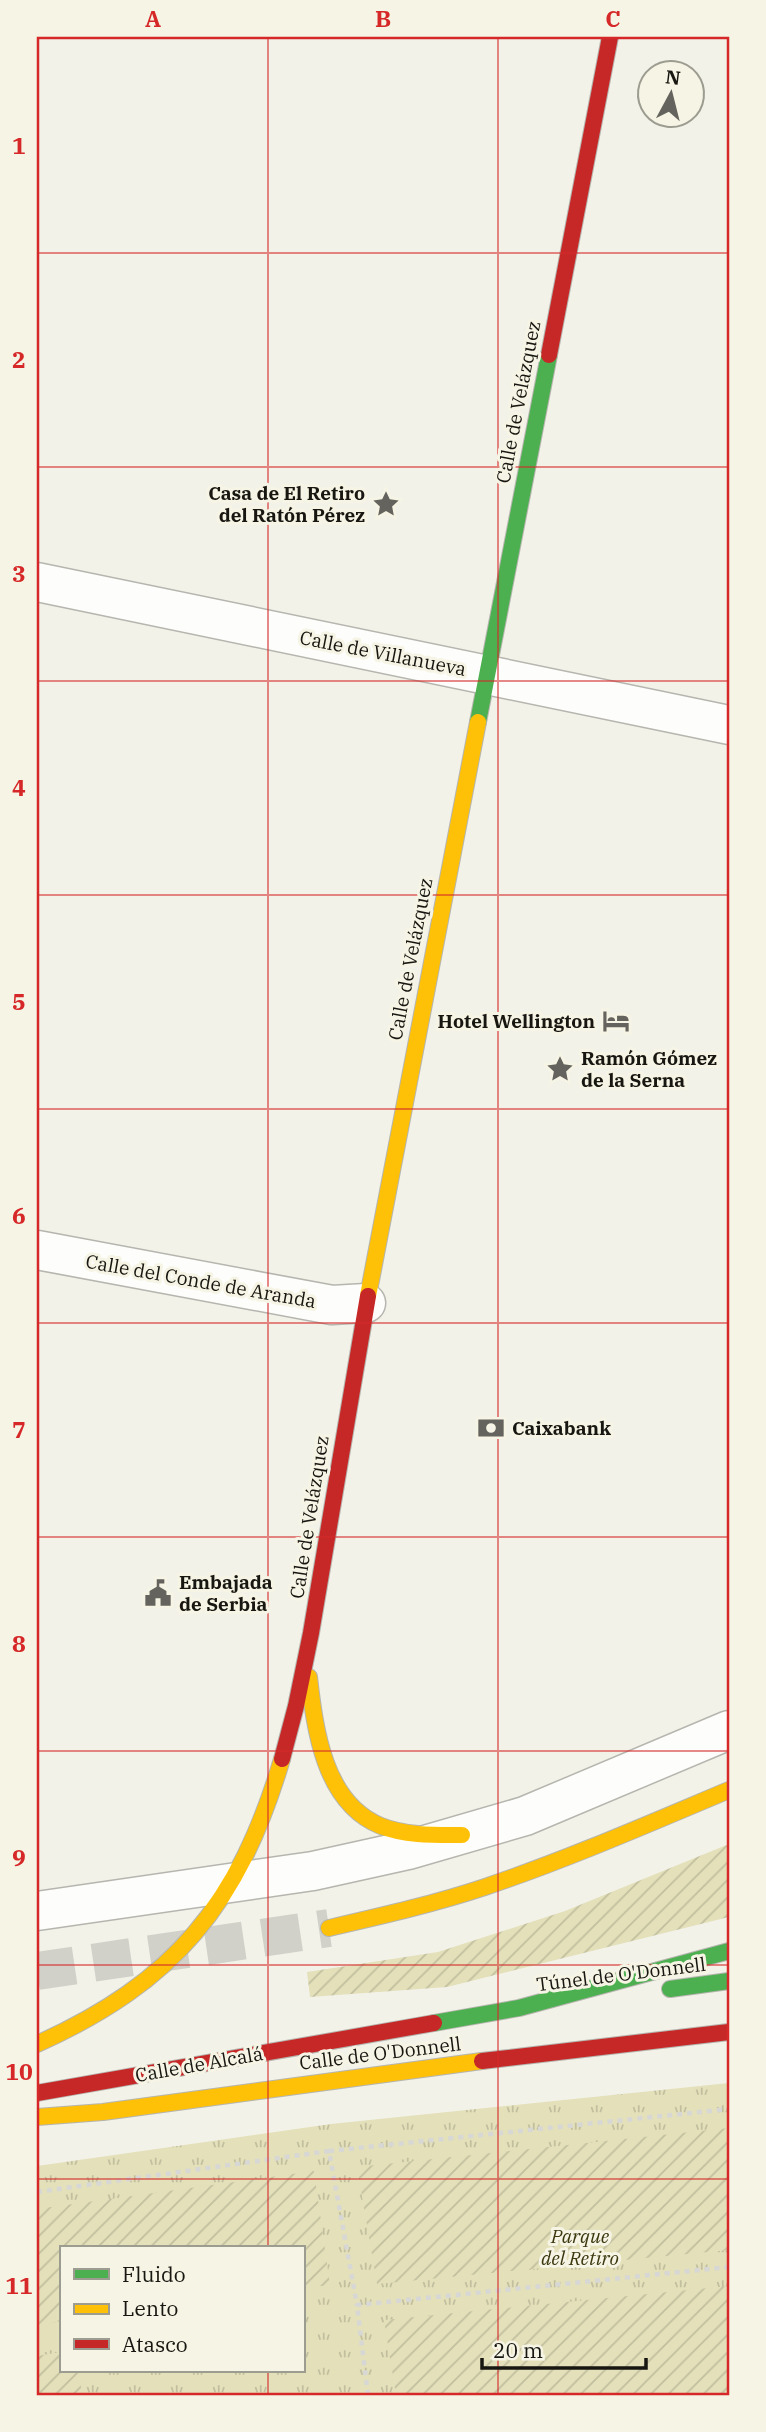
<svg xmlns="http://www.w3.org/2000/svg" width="766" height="2432" viewBox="0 0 766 2432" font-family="'IBM Plex Serif',serif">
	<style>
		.park { fill: url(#park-tufts); fill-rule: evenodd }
		.garden { fill: url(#garden-furrows) }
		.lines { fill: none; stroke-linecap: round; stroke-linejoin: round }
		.primary-tunnel { stroke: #d1d1c9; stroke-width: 38; stroke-dasharray: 38 19; stroke-linecap: butt }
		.street-casing { stroke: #b6b5ae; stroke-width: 41 }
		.fast-casing { stroke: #b6b5ae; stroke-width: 18 }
		.slow-casing { stroke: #b6b5ae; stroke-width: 18 }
		.jam-casing { stroke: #b6b5ae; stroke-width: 18 }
		.path { stroke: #d7d7d5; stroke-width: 4.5; stroke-dasharray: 5 5; stroke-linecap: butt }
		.street { stroke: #fdfdfc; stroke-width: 38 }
		.fast { stroke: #4caf50; stroke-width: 16 }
		.slow { stroke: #ffc107; stroke-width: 16 }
		.jam { stroke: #c62828; stroke-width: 16 }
		.grid { fill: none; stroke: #d62828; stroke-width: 2; stroke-opacity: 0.55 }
		.labels { text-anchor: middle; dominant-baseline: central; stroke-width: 6; stroke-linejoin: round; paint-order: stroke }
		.street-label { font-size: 19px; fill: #171611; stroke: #f6f5e5 }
		.poi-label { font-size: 19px; font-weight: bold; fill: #171611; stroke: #f6f5e5; text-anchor: start }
		.park-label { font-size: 19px; font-style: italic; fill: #3b370f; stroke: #f6f5e5 }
		.neatline { fill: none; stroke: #d62828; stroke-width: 2.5 }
		.grid-label { font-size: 23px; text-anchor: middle; font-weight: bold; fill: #d62828 }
	</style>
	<defs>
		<pattern id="park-tufts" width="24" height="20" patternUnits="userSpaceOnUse" patternTransform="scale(1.75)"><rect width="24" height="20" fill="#e3e0ba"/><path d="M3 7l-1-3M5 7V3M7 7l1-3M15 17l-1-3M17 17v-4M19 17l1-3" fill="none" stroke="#c2bf9f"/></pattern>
		<pattern id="garden-furrows" width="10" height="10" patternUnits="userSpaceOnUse" patternTransform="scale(1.75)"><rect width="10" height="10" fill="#e3e0ba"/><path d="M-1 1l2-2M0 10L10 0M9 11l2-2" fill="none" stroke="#c2bf9f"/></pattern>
	</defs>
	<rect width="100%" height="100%" fill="#f2f2e9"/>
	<path class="park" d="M729 2083V2395H37V2166L331 2124ZM61 2248H303V2371H61Z"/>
	<path class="garden" d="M729 1844V1917L447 1987 310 1997 307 1972 438 1952 565 1911Z
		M729 2128V2250L377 2284 357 2167Z
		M314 2171 330 2285 303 2288V2248H61V2321L37 2325V2209Z
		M729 2286V2395H396L384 2320Z
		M61 2352V2371H79L82 2395H37V2356Z"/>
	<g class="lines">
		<path class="primary-tunnel" d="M37 1971 329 1928"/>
		<defs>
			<path id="street" d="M37 582 729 725
				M37 1250 332 1305 366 1303
				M37 1911 313 1871 408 1850 525 1816 729 1730"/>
			<path id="fast" d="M478 722 549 355
				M670 1989 729 1981
				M434 2023 519 2008 729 1951"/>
			<path id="slow" d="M368 1296 478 722
				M309 1677C315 1730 324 1803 381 1826 406 1836 436 1835 462 1835
				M329 1928C381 1916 434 1904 485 1887 568 1859 648 1824 729 1790
				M37 2044C175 1982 239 1904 282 1759
				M37 2117 103 2112 482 2061"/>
			<path id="jam" d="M549 355 610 37
				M282 1759 296 1706 311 1633 368 1296
				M482 2061 729 2032
				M37 2093 434 2023"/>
		</defs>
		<use href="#street" class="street-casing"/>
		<use href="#fast" class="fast-casing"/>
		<use href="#slow" class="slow-casing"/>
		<use href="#jam" class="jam-casing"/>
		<path class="path" d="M329 2151 729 2109
			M37 2192 329 2151 357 2305
			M368 2395 357 2305 729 2267"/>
		<use href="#street" class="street"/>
		<use href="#fast" class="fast"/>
		<use href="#slow" class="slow"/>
		<use href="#jam" class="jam"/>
	</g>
	<path class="grid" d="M268 37V2248M498 37V2395M37 253H729M37 467H729M37 681H729M37 895H729M37 1109H729M37 1323H729M37 1537H729M37 1751H729M37 1965H729M37 2179H729M268 2371V2395"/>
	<defs>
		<symbol id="sight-bare" viewBox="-9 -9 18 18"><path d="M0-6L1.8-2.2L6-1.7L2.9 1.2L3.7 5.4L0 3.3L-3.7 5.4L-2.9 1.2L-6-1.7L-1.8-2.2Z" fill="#64635d" stroke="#f6f5e5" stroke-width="2.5" paint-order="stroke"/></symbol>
		<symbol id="hotel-bare" viewBox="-9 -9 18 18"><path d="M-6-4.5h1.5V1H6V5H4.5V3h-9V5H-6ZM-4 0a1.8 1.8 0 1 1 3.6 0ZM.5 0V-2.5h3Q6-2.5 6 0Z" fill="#64635d" stroke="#f6f5e5" stroke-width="2.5" paint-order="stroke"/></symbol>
		<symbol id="bank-bare" viewBox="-9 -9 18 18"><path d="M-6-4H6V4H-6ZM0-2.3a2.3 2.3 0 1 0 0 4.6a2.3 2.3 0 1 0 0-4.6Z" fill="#64635d" stroke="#f6f5e5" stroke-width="2.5" paint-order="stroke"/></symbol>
		<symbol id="civic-bare" viewBox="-9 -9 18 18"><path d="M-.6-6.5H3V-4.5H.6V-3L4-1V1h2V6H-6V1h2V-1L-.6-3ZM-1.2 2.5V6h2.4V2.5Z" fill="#64635d" stroke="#f6f5e5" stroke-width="2.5" paint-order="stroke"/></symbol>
	</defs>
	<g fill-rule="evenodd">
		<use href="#sight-bare" x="367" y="485" width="38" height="38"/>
		<use href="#hotel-bare" x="597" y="1002" width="38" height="38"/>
		<use href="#sight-bare" x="541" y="1050" width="38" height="38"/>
		<use href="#bank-bare" x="472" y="1409" width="38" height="38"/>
		<use href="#civic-bare" x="139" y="1574" width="38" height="38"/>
	</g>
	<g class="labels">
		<g class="street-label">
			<text transform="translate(518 402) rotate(-79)">Calle de Velázquez</text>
			<text transform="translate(383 653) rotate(11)">Calle de Villanueva</text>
			<text transform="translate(410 959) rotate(-79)">Calle de Velázquez</text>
			<text transform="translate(201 1281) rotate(10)">Calle del Conde de Aranda</text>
			<text transform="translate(309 1517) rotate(-81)">Calle de Velázquez</text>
			<text transform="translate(621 1974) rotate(-7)">Túnel de O'Donnell</text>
			<text transform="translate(380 2053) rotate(-7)">Calle de O'Donnell</text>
			<text transform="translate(199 2064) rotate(-10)">Calle de Alcalá</text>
		</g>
		<g class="poi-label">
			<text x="365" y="493" text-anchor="end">Casa de El Retiro<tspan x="365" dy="22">del Ratón Pérez</tspan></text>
			<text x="595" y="1021" text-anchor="end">Hotel Wellington</text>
			<text x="581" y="1058">Ramón Gómez<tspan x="581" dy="22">de la Serna</tspan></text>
			<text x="512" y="1428">Caixabank</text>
			<text x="179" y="1582">Embajada<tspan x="179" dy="22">de Serbia</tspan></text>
		</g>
		<g class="park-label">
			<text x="580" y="2236">Parque<tspan x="580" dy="22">del Retiro</tspan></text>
		</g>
	</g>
	<rect width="766" height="2432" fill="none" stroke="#f6f5e5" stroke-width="77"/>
	<rect x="60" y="2246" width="245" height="126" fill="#f6f5e5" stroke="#9d9c90" stroke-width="2"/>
	<rect x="74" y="2269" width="35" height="10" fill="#4caf50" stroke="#9d9c90" stroke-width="2"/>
	<text x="122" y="2282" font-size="21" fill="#171611">Fluido</text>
	<rect x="74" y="2304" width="35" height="10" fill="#ffc107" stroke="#9d9c90" stroke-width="2"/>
	<text x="122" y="2316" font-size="21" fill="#171611">Lento</text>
	<rect x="74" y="2339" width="35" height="10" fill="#c62828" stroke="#9d9c90" stroke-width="2"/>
	<text x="122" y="2352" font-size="21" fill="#171611">Atasco</text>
	<g transform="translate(671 94) rotate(7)"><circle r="33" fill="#f6f5e5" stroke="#9d9c90" stroke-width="2"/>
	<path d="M0-5L12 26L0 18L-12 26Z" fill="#64635d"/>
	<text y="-10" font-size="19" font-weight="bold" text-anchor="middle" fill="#171611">N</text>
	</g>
	<path d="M482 2358v10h164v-10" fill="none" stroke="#171611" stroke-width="3.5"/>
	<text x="493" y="2358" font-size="21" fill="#171611" stroke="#f6f5e5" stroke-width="5" paint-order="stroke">20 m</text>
	<rect x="38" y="38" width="690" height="2356" class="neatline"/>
	<g class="grid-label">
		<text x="153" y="27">A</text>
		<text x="383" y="27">B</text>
		<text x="613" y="27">C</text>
		<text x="19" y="154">1</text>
		<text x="19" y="368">2</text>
		<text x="19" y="582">3</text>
		<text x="19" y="796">4</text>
		<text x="19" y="1010">5</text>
		<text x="19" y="1224">6</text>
		<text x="19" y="1438">7</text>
		<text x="19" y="1652">8</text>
		<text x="19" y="1866">9</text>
		<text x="19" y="2080">10</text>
		<text x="19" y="2294">11</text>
	</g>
</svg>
